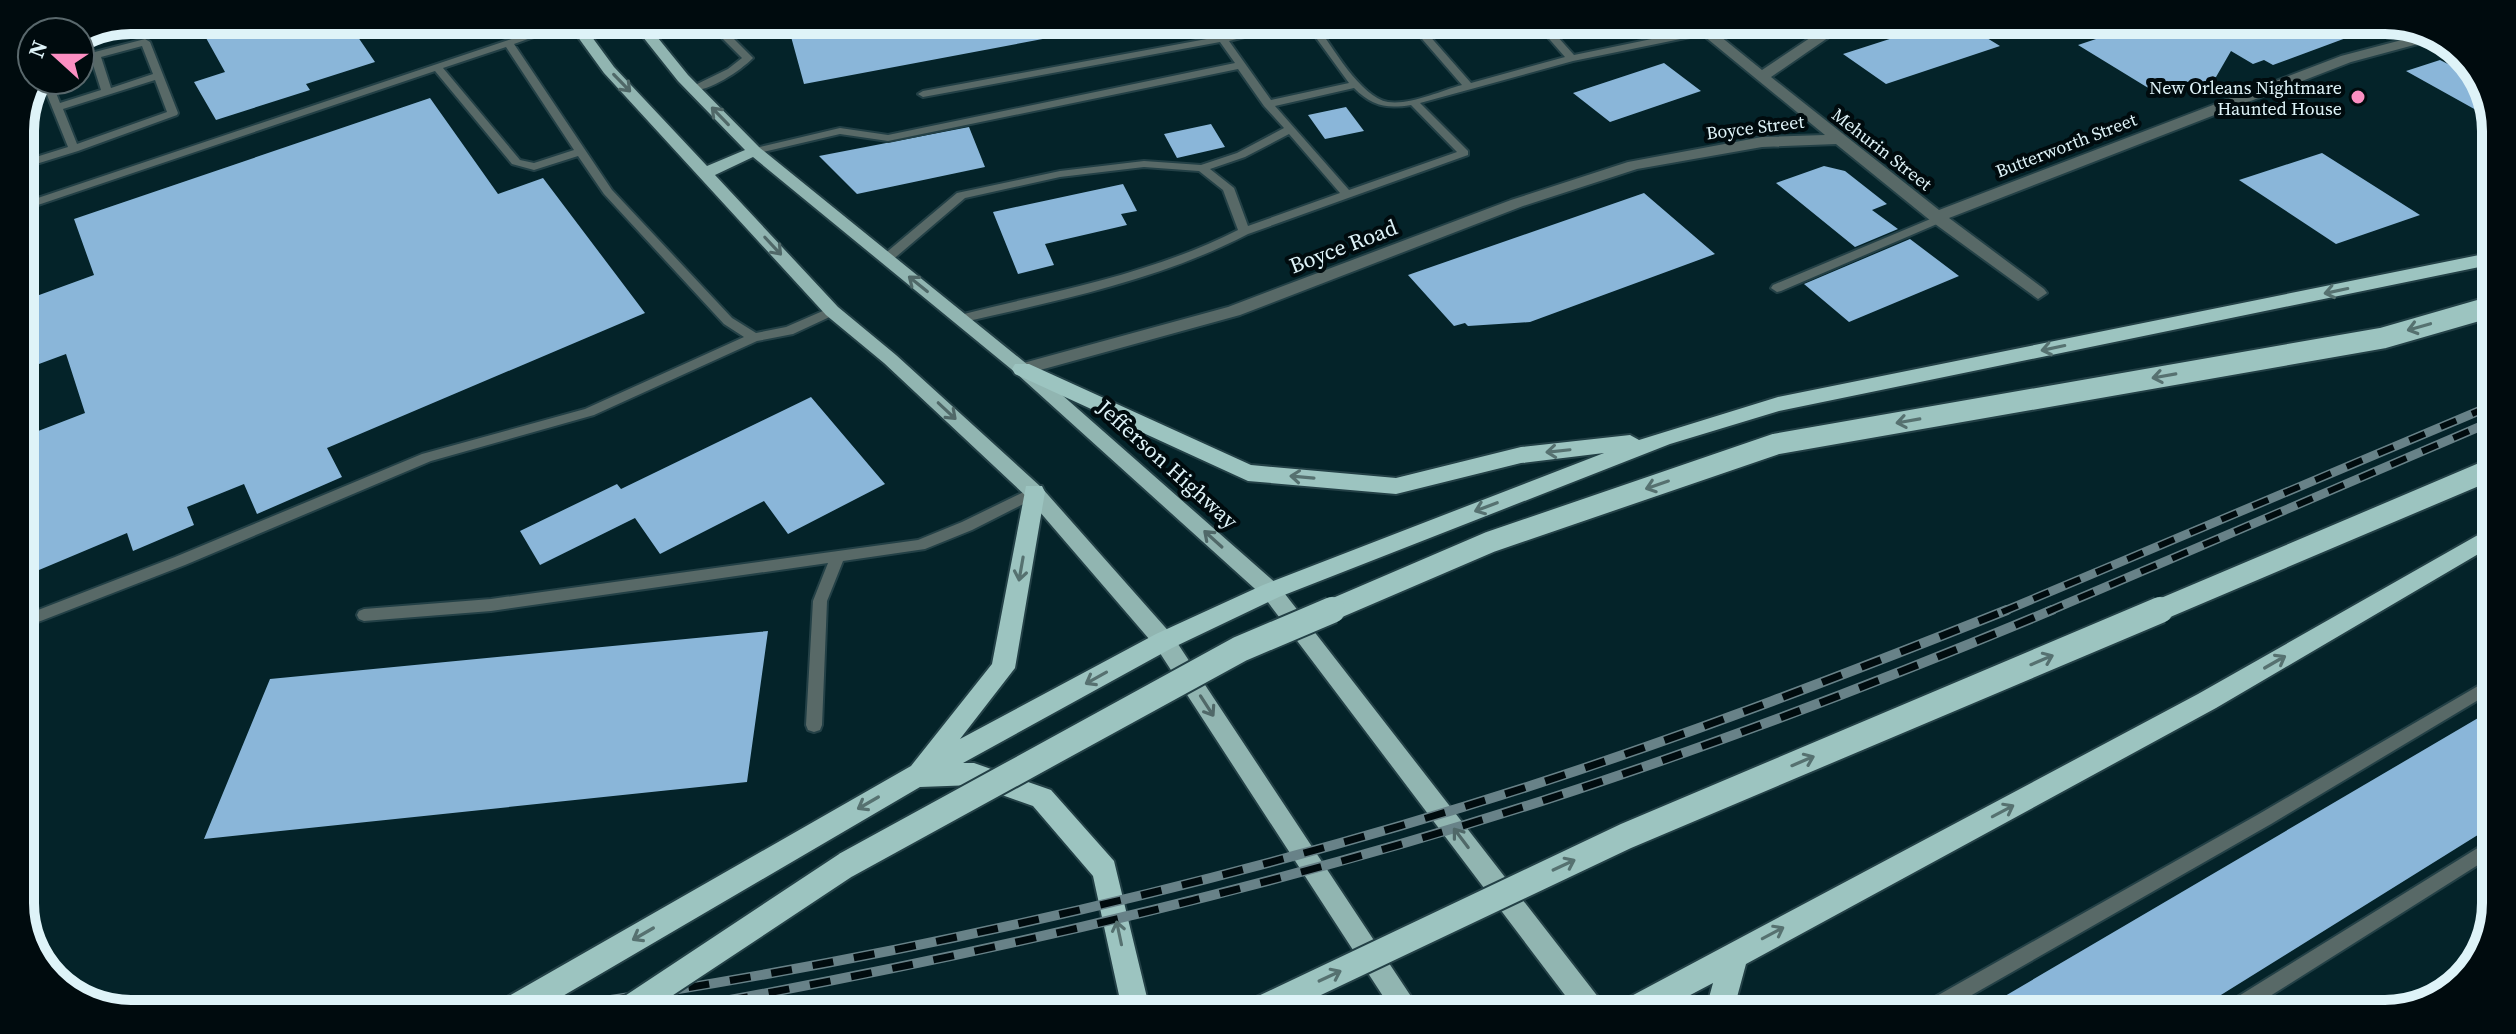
<svg xmlns="http://www.w3.org/2000/svg" width="2516" height="1034" viewBox="0 0 2516 1034" font-family="'Source Serif 4',serif">
	<style>
		.building { fill: #8ab6d9 }
		.lines { fill: none; stroke-linecap: round; stroke-linejoin: round }
		.service-casing { stroke: #234046; stroke-width: 4 }
		.minor-casing { stroke: #234046; stroke-width: 4 }
		.primary-casing { stroke: #234046; stroke-width: 4 }
		.trunk-casing { stroke: #234046; stroke-width: 4 }
		.service { fill: #586967; fill-rule: evenodd }
		.minor { fill: #586967; fill-rule: evenodd }
		.primary { fill: #91b5b1; fill-rule: evenodd }
		.trunk { fill: #9cc4c0; fill-rule: evenodd }
		.rail-far1-casing { stroke: #688288; stroke-width: 9 }
		.rail-casing { stroke: #688288; stroke-width: 10 }
		.rail-far1 { stroke: #000b0e; stroke-width: 6; stroke-dasharray: 17; stroke-linecap: butt }
		.rail { stroke: #000b0e; stroke-width: 7; stroke-dasharray: 21; stroke-linecap: butt }
		.trunk-bridge-far1-casing { stroke: #234046; stroke-width: 25; stroke-linecap: butt }
		.trunk-bridge-casing { stroke: #234046; stroke-width: 30; stroke-linecap: butt }
		.trunk-bridge-far1 { stroke: #9cc4c0; stroke-width: 21 }
		.trunk-bridge { stroke: #9cc4c0; stroke-width: 26 }
		.oneway { stroke: #506868 }
		.oneway2 { stroke: #567170 }
		.poi-dot { fill: #fc8fc2; stroke: #000b0e; stroke-width: 3 }
		.labels { text-anchor: middle; dominant-baseline: central; stroke-width: 8; stroke-linejoin: round; paint-order: stroke }
		.far-poi-label { font-size: 18px; fill: #def3f8; stroke: #000b0e; text-anchor: end }
		.far-street-label { font-size: 18px; fill: #def3f8; stroke: #000b0e }
		.street-label { font-size: 22px; fill: #def3f8; stroke: #000b0e }
		.rim { fill: none; stroke: #def3f8; stroke-width: 10 }
	</style>
	<rect width="100%" height="100%" fill="#042329"/>
	<path class="building" d="M196 20 347 21 375 62 306 84 310 90 216 120 194 82 225 72Z
		M787 22 1063 23 1064 35 804 84Z
		M1930 26 1969 27 2000 46 1886 84 1843 54Z
		M2132 27 2365 28V31L2273 65 2264 60 2253 64 2231 51 2216 77 2163 97 2078 45Z
		M2440 60 2464 72 2475 68 2494 120 2406 71Z
		M1664 63 1701 91 1610 122 1573 93Z
		M430 98 498 194 543 178 645 313 327 448 342 477 257 514 244 484 187 507 194 525 133 551 127 533 20 578V438L85 413 66 354 20 371V302L94 275 74 219Z
		M1346 107 1364 131 1325 139 1308 115Z
		M1211 124 1225 147 1177 158 1164 134Z
		M969 127 985 167 857 194 819 156Z
		M2322 153 2420 215 2336 244 2239 180Z
		M1824 166 1845 171 1887 204 1872 210 1898 229 1855 247 1776 183Z
		M1123 184 1137 211 1121 214 1127 225 1045 244 1054 265 1018 274 993 212Z
		M1644 193 1715 254 1530 322 1468 326 1465 323 1454 326 1408 275Z
		M1910 239 1959 276 1849 322 1804 284Z
		M811 397 885 484 788 534 764 501 660 554 635 518 540 565 520 531 617 484 621 489Z
		M768 631 747 782 204 839 270 679Z
		M2490 711 2489 828 2192 1013H1976Z"/>
	<g class="lines">
		<defs>
			<path id="service" d="M134 20H149L94 38H87Z
				M562 22H575L514 44 612 190 732 318 756 333 786 327 832 307 836 308 838 311 836 314 793 334 757 341 594 415 431 461 185 565 20 629V617L175 557 422 454 585 409 744 337 724 324 604 194 578 156 534 170 512 164 435 71 20 211V204ZM506 47 574 150 534 163 520 160 443 68Z
				M711 22H721L722 27 753 58C740 71 710 91 691 91V87L728 69 742 58 714 30Z
				M1276 24H1295L1229 41 1271 100 1349 83 1306 24H1316C1331 45 1361 98 1388 102 1411 105 1440 91 1462 85L1410 25H1420L1471 83 1565 57 1537 25H1547L1574 55 1705 28 1710 31 1705 34 1573 61 1420 103 1468 151V155L1248 234C1157 281 1059 300 960 323L954 319 956 316C1053 291 1147 276 1238 230L1223 190 1199 171 1144 167 1060 177 965 198 890 262H882V256L957 193 1060 171 1144 161 1201 165 1237 153 1284 128 1264 106 1238 69 888 141 840 134 755 154 750 151 751 149 840 128 888 135 1235 63 1220 42 923 97 918 94 923 91 1223 36ZM1354 88C1372 106 1386 109 1411 105L1457 152 1349 190 1275 106ZM1289 134 1340 193 1248 226 1234 188 1210 169 1245 157Z
				M145 39 150 42 178 113 177 115 78 151 20 169V162L68 147 41 80H51L60 103 101 90 90 55 91 53ZM142 46 153 74 111 88 101 57ZM155 80 167 112 77 144 63 109Z
				M1940 215 1944 217V221L1781 291 1777 292 1771 288 1773 285Z
				M1034 487 1039 488 1041 492 1039 496 972 530 925 549 843 561 827 601 822 725 820 730 814 732 808 730 806 725 813 601 828 563 491 611 364 621 359 619 357 615 359 611 364 609 491 599 918 540 962 522Z
				M2490 679V693L2271 824 1942 1012H1916L1919 1006 2259 814Z
				M2489 841V858L2243 1013H2218L2221 1007Z"/>
			<path id="minor" d="M1828 26H1845L1771 77 1939 210 2341 56 2432 32 2440 38 2351 62 1949 218 2044 289 2047 293 2038 299 1931 221 1836 144 1762 147 1637 169 1523 206 1240 315 1022 375 1013 369 1016 365 1228 307 1511 200 1628 162 1762 137 1825 135 1698 31 1710 28 1762 70Z"/>
			<path id="primary" d="M567 22H581L614 67 707 166 745 150 678 81 631 22H645L688 75 760 148 1028 365 1278 585 1602 1002 1606 1011H1577L1264 597 1016 373 753 157 715 175 838 307 896 355 1041 487 1172 635 1420 1010H1392L1156 647 1027 497 884 363 826 315 604 73Z"/>
			<path id="trunk" d="M2494 252V264L1779 411 1670 444 1279 597 1172 648 963 763H974L1051 790 1114 861 1150 1010 1122 1009 1093 876 1033 806 974 785 920 787 544 1007H503L507 997 911 766 992 664 1026 486H1042L1045 492 1015 668 960 739 1156 634 1263 585 1604 453 1521 463 1396 494 1248 481 1015 374 1012 369 1015 364H1029L1251 465 1396 478 1521 447 1630 435 1639 440 1778 397Z
				M2492 527V546L2216 708 1746 964 1733 1012H1705L1713 983 1660 1011H1618L1622 1001 2198 694Z"/>
		</defs>
		<use href="#service" class="service-casing"/>
		<use href="#minor" class="minor-casing"/>
		<use href="#primary" class="primary-casing"/>
		<use href="#trunk" class="trunk-casing"/>
		<use href="#service" class="service"/>
		<use href="#minor" class="minor"/>
		<use href="#primary" class="primary"/>
		<use href="#trunk" class="trunk"/>
		<defs>
			<path id="rail-far1" d="M2002 612 2493 405
				M2047 612 2493 421"/>
			<path id="rail" d="M564 1007C891 959 1219 886 1533 785 1694 733 1851 672 2007 610
				M686 1008C975 956 1262 891 1542 801 1715 745 1885 680 2052 610"/>
		</defs>
		<use href="#rail-far1" class="rail-far1-casing"/>
		<use href="#rail" class="rail-casing"/>
		<use href="#rail-far1" class="rail-far1"/>
		<use href="#rail" class="rail"/>
		<defs>
			<path id="trunk-bridge-far1" d="M1327 612 1490 542 1776 444 2383 338 2494 306
				M2155 612 2492 469"/>
			<path id="trunk-bridge" d="M630 1008 846 865 1240 649 1332 610
				M1259 1010 1626 836 2160 610"/>
		</defs>
		<use href="#trunk-bridge-far1" class="trunk-bridge-far1-casing"/>
		<use href="#trunk-bridge" class="trunk-bridge-casing"/>
		<use href="#trunk-bridge-far1" class="trunk-bridge-far1"/>
		<use href="#trunk-bridge" class="trunk-bridge"/>
	</g>
	<defs><path id="oneway-shaft" d="M-6 0H5M1.5-3L5.5 0L1.5 3" fill="none" stroke-width="1.6" stroke-linecap="round" stroke-linejoin="round" transform="scale(2)"/></defs>
	<g class="oneway">
		<use href="#oneway-shaft" transform="translate(622 83) rotate(46)"/>
		<use href="#oneway-shaft" transform="translate(720 116) rotate(-134)"/>
		<use href="#oneway-shaft" transform="translate(773 246) rotate(47)"/>
		<use href="#oneway-shaft" transform="translate(918 284) rotate(-141)"/>
		<use href="#oneway-shaft" transform="translate(947 411) rotate(43)"/>
		<use href="#oneway-shaft" transform="translate(1213 539) rotate(-138)"/>
		<use href="#oneway-shaft" transform="translate(1207 706) rotate(57)"/>
		<use href="#oneway-shaft" transform="translate(1461 838) rotate(-127)"/>
	</g>
	<g class="oneway2">
		<use href="#oneway-shaft" transform="translate(2336 291) rotate(168)"/>
		<use href="#oneway-shaft" transform="translate(2419 327) rotate(164)"/>
		<use href="#oneway-shaft" transform="translate(2053 348) rotate(168)"/>
		<use href="#oneway-shaft" transform="translate(2164 376) rotate(170)"/>
		<use href="#oneway-shaft" transform="translate(1908 421) rotate(170)"/>
		<use href="#oneway-shaft" transform="translate(1558 451) rotate(174)"/>
		<use href="#oneway-shaft" transform="translate(1302 477) rotate(-175)"/>
		<use href="#oneway-shaft" transform="translate(1657 485) rotate(161)"/>
		<use href="#oneway-shaft" transform="translate(1486 507) rotate(159)"/>
		<use href="#oneway-shaft" transform="translate(1021 569) rotate(100)"/>
		<use href="#oneway-shaft" transform="translate(2042 660) rotate(-23)"/>
		<use href="#oneway-shaft" transform="translate(2275 662) rotate(-30)"/>
		<use href="#oneway-shaft" transform="translate(1096 678) rotate(151)"/>
		<use href="#oneway-shaft" transform="translate(1803 761) rotate(-23)"/>
		<use href="#oneway-shaft" transform="translate(868 803) rotate(150)"/>
		<use href="#oneway-shaft" transform="translate(2003 811) rotate(-28)"/>
		<use href="#oneway-shaft" transform="translate(1564 865) rotate(-25)"/>
		<use href="#oneway-shaft" transform="translate(1119 933) rotate(-102)"/>
		<use href="#oneway-shaft" transform="translate(1773 933) rotate(-28)"/>
		<use href="#oneway-shaft" transform="translate(643 934) rotate(150)"/>
		<use href="#oneway-shaft" transform="translate(1330 976) rotate(-25)"/>
	</g>
	<circle class="poi-dot" cx="2358" cy="97" r="8"/>
	<g class="labels">
		<g class="far-poi-label">
			<text x="2342" y="87">New Orleans Nightmare<tspan x="2342" dy="21">Haunted House</tspan></text>
		</g>
		<g class="far-street-label">
			<text transform="translate(1755 127) rotate(-7)">Boyce Street</text>
			<text transform="translate(2066 145) rotate(-21)">Butterworth Street</text>
			<text transform="translate(1882 149) rotate(38)">Mehurin Street</text>
		</g>
		<g class="street-label">
			<text transform="translate(1343 246) rotate(-21)">Boyce Road</text>
			<text transform="translate(1168 464) rotate(42)">Jefferson Highway</text>
		</g>
	</g>
	<path d="M0 0H2516V1034H0ZM131 34H2385A97 97 0 0 1 2482 131V903A97 97 0 0 1 2385 1000H131A97 97 0 0 1 34 903V131A97 97 0 0 1 131 34Z" fill="#000b0e" fill-rule="evenodd"/>
	<path class="rim" d="M131 34H2385A97 97 0 0 1 2482 131V903A97 97 0 0 1 2385 1000H131A97 97 0 0 1 34 903V131A97 97 0 0 1 131 34Z"/>
	<g transform="translate(56 56) rotate(291)"><circle r="38" fill="#000b0e" stroke="#59686c" stroke-width="2"/>
	<path d="M0-6L14 30L0 20L-14 30Z" fill="#fc8fc2"/>
	<text y="-12" font-size="22" font-weight="bold" text-anchor="middle" fill="#def3f8">N</text>
	</g>
</svg>
